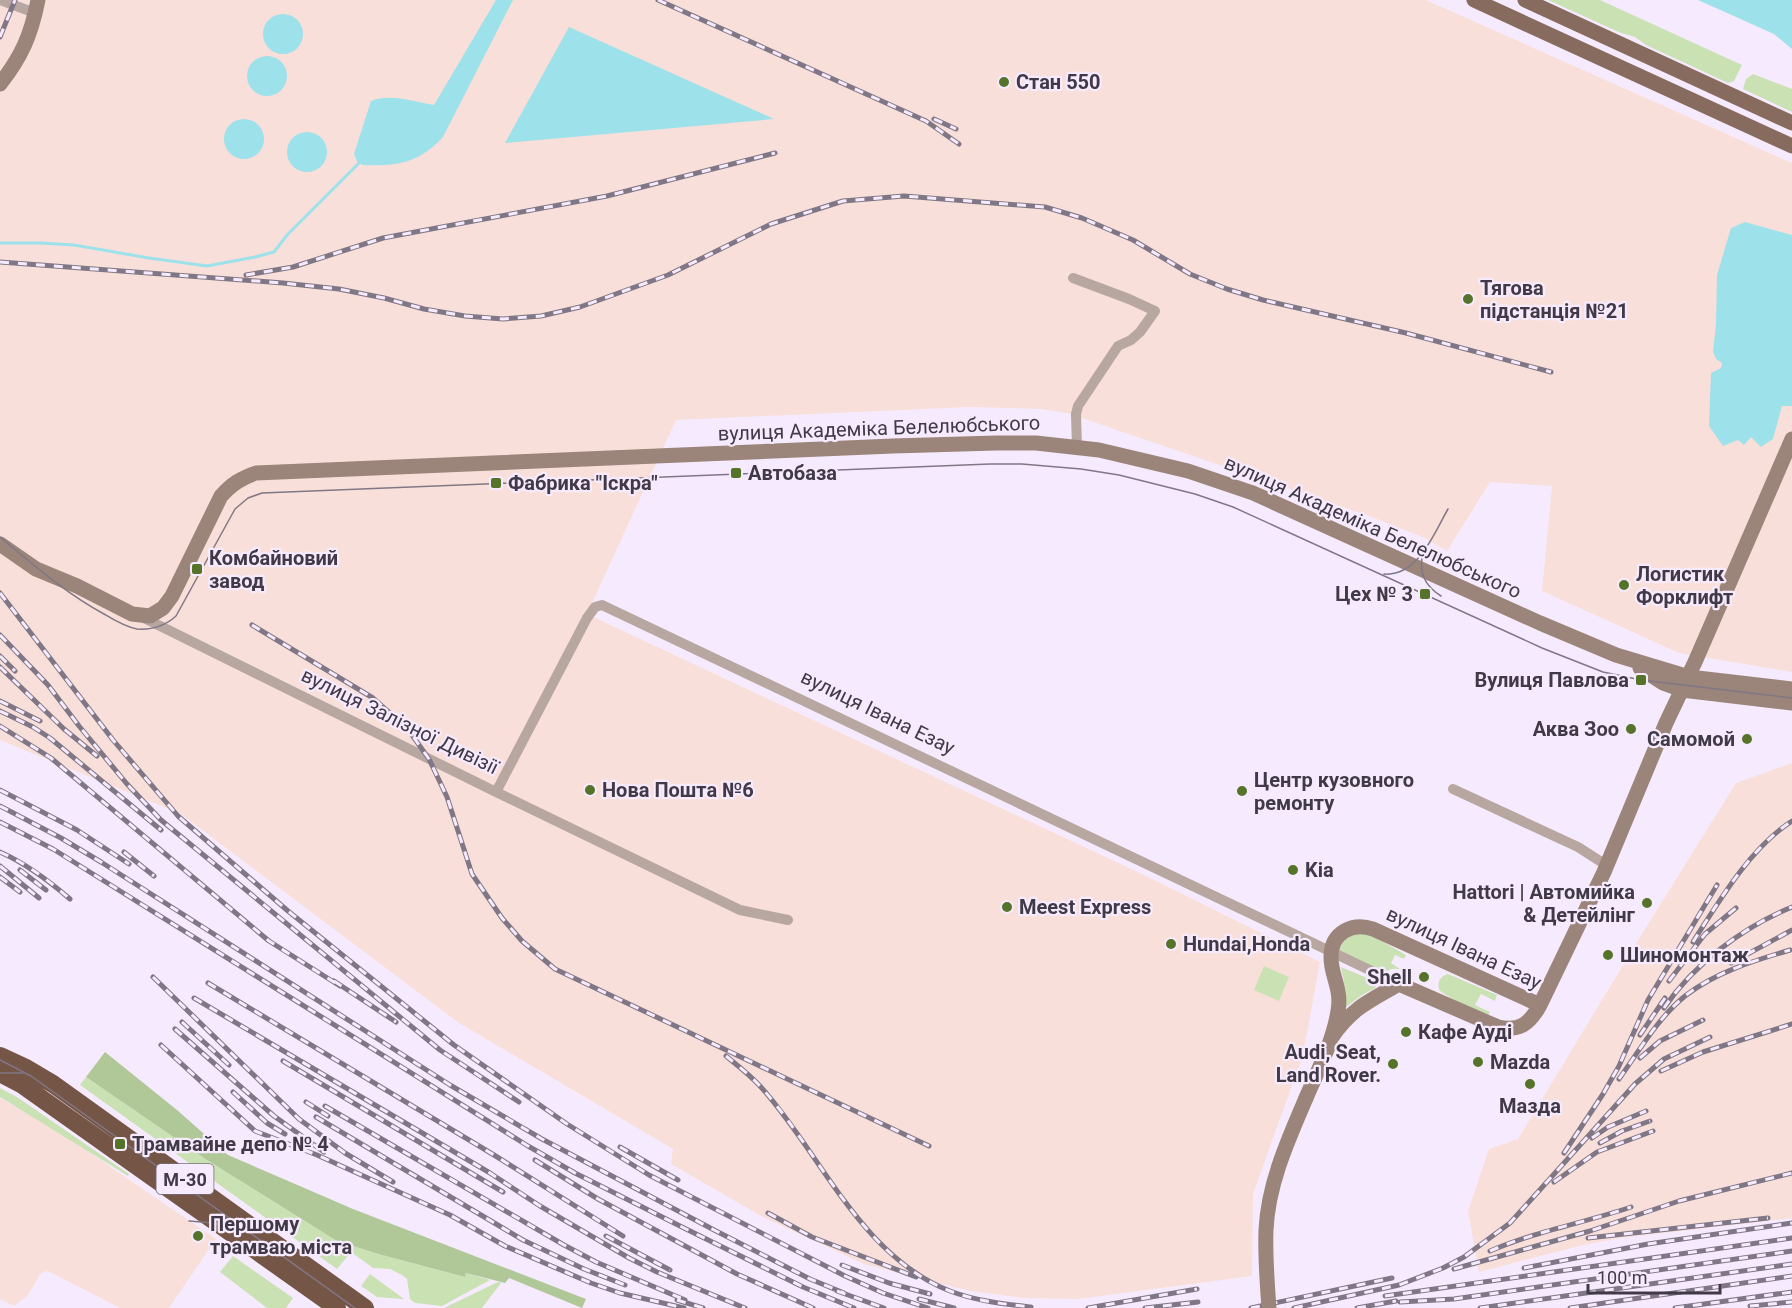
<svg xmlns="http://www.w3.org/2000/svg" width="1792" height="1308" viewBox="0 0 1792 1308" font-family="Roboto,sans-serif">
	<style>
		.industrial { fill: #f9dfd9 }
		.green { fill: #cae1b3 }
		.forest { fill: #b0c798 }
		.water { fill: #9de1eb }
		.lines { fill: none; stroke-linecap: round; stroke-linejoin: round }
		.stream { stroke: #9de1eb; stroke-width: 3 }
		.street { stroke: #b7a7a0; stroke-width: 10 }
		.secondary { stroke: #9b8479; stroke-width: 15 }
		.primary { stroke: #866b5e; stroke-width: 15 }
		.highway { stroke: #755646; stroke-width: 18 }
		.tram { stroke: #807786; stroke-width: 1.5 }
		.rail-casing { stroke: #807786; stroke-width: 5 }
		.rail { stroke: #f6ebfe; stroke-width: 3; stroke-dasharray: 9; stroke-linecap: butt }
		.secondary-bridge { stroke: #9b8479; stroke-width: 15 }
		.poi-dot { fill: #55742a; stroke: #f6ebfe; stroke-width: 2 }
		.labels { text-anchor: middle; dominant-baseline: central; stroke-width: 4.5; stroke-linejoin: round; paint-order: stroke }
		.shield { fill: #f6ebfe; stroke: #776e7d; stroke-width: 1.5 }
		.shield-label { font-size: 18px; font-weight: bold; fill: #413946 }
		.poi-label { font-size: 20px; font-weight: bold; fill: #413946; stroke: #f6ebfe; text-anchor: start }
		.street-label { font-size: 20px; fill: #413946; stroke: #f6ebfe }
	</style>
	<rect width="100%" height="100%" fill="#f6ebfe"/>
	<path class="industrial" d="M0 0H1426L1792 163V672L1679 653 1542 591 1552 486 1490 482 1447 551 1425 538 1369 516 1067 413 1041 409 969 407 676 420 587 614 1146 876 1320 962 1303 1055 1253 1194 1252 1276 1078 1299 1023 1298 970 1291 864 1264 763 1217 671 1164 673 1149 459 1023 181 814 0 740Z
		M1792 763V1218L1620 1238 1583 1245 1479 1272 1468 1211 1489 1149 1518 1139 1637 942 1736 783Z
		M0 1098 61 1133 216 1239 169 1308H120L48 1271 41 1273 28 1295 14 1306 0 1299Z"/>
	<path class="green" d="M1548 0H1600L1742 65 1734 81 1728 83 1646 45 1635 37 1621 33Z
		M1753 74 1792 89V112L1743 89 1746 79Z
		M1355 933H1368L1406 955 1404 959 1395 955 1391 963 1400 969H1391L1384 973 1339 951 1344 940Z
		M1264 966 1289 977 1279 1001 1254 990Z
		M1341 967 1374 981 1377 984 1375 988 1362 995 1345 1008 1346 992Z
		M1448 974 1497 995 1495 1001 1481 994 1475 1005 1490 1012 1487 1017 1467 1008 1440 991C1436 983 1440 976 1448 974Z
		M86 1077 207 1160 337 1241 382 1255 465 1277 466 1273 490 1280 442 1306 415 1303 410 1299 407 1279 402 1275 390 1269 373 1268 351 1252 337 1269 80 1085Z
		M0 1088 17 1097 129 1174 128 1176 0 1097Z
		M233 1256 293 1298 286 1308H267L220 1272Z
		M370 1274 404 1299 377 1297 361 1286Z
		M498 1282 501 1283 482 1308H444Z"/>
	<path class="forest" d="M105 1052 177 1110 228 1155 353 1209 586 1299 582 1308 509 1278 505 1283 466 1273 465 1277 382 1255 337 1241 207 1160 86 1077Z"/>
	<path class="water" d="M496 0H513L443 137C418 164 397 166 362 165L357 161 354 154 371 101C390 93 415 102 434 105Z
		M1698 0H1792V49L1774 34Z
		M263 34a20 20 0 1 1 40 0a20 20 0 1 1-40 0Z
		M569 27 774 119 505 143Z
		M247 76a20 20 0 1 1 40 0a20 20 0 1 1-40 0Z
		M224 139a20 20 0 1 1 40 0a20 20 0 1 1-40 0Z
		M287 152a20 20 0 1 1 40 0a20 20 0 1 1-40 0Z
		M1745 222 1792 235V406H1782L1773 439 1761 447 1751 437 1744 445 1738 440 1723 446 1709 426 1711 373 1721 368 1722 363 1716 359 1713 352 1716 324 1717 275 1731 228Z"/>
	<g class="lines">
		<path class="stream" d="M0 243H40L74 245 149 258 207 266 255 257 274 252 288 234 359 163"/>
		<path class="street" d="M0 0 35 13
			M1073 278 1129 299 1155 311 1140 332 1131 340 1118 346 1078 406 1076 414 1077 448
			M142 617 492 790 740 910 788 920
			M1453 789 1578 847 1606 865
			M496 792 587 618 595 607 602 605 1399 984"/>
		<path class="secondary" d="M0 84C22 56 31 35 38 0
			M0 544 36 569 77 586 132 614 150 616 163 608 172 596 221 496C232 484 241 478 256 473L893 446 996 443H1036L1099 450 1188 471 1253 493 1540 623 1616 655 1689 677 1792 689
			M1640 668 1663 683 1682 690 1792 703
			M1332 1037C1351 1009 1369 1001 1399 984L1498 1027C1520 1032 1530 1023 1540 1005L1604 872 1666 723 1695 662 1792 439
			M1306 1098C1318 1070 1333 1042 1338 1011 1342 988 1331 977 1331 957 1331 932 1353 922 1373 929L1540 1005"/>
		<path class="primary" d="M1474 0 1792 146
			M1525 0 1792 123"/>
		<path class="highway" d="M0 1056 26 1068 53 1084 365 1308
			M0 1073 21 1084 337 1308"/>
		<path class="tram" d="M0 537C34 565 65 593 104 614 114 620 125 627 137 629 152 630 165 626 176 616L235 509 248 498 262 493 990 464H1022L1081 469 1119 475 1195 494 1233 507 1542 648 1603 672 1641 680 1792 698
			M1423 553C1418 572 1425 586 1441 596
			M1384 574C1418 577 1434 533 1448 509
			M0 1060 31 1076 355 1308
			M0 1073H23
			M189 1221 214 1223 241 1232"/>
		<defs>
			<path id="rail" d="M658 0 926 121 959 144
				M0 37 15 0
				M934 119 956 129
				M0 262 283 283 339 289 384 298 424 309 465 316 503 319 541 316 580 307 668 275 771 224 843 201 904 196 1045 207 1082 218 1133 240 1190 274 1227 289 1263 300 1406 333 1551 372
				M246 275 293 267 383 238 607 196 775 153
				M0 593 113 740 178 816 288 911 454 1045 567 1124 649 1175 845 1276 883 1293 928 1308
				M252 625 373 698 407 728 429 759 447 797 472 874 502 918 522 941 555 969 929 1146
				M0 635 48 685 79 726 127 784 161 820 440 1050 519 1102
				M0 656 15 671
				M0 667 64 729 97 756
				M0 701 40 721
				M0 711 33 727 50 738 161 830
				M0 726 51 758 269 941 340 986
				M0 790 77 830 129 864
				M0 806 61 838 101 862 450 1085 542 1139 716 1231 810 1279 844 1293
				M0 822 53 849 528 1146 575 1173 682 1227 803 1287 854 1308
				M0 852C27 864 48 880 70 899
				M124 852 154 876
				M0 866 39 898
				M20 870 46 890
				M0 877 20 892
				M1693 942C1719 901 1751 847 1792 821
				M1731 963 1792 930
				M153 977 299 1119 345 1153 393 1182
				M334 981 396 1022
				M1669 981 1705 934 1736 908
				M208 983 494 1155 623 1236
				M194 998 490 1173 540 1206 629 1258 657 1272 745 1308
				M1664 1008C1694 964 1743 927 1792 907
				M182 1022 229 1065
				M175 1029 274 1116 324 1152
				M1640 1035 1665 998
				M161 1045 255 1131 317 1155 450 1215 505 1246 591 1283 620 1293 684 1308
				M726 1056C737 1065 750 1075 760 1086 821 1153 860 1256 950 1291 976 1301 1004 1304 1031 1307
				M1640 1058 1660 1041 1703 1020
				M283 1061 503 1192
				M1661 1071 1703 1052 1792 1024
				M1619 1079C1639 1051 1658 1018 1685 996 1716 972 1753 961 1790 950
				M233 1092 267 1123 285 1134
				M306 1102 328 1116
				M325 1106 564 1245 596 1262 685 1300
				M316 1117 523 1240 584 1269 625 1285
				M1592 1138 1608 1127 1646 1111
				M1600 1143 1622 1131 1650 1121
				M620 1147 678 1180
				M1564 1153 1603 1094 1619 1066 1648 1000 1717 885
				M535 1160 598 1199 737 1274 813 1308
				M1554 1182 1597 1152 1653 1131
				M768 1213 812 1237 916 1277
				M606 1236 670 1270
				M1588 1238 1768 1218
				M1490 1251C1536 1231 1584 1223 1631 1207
				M842 1265 889 1283 930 1294
				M1524 1268 1648 1244 1792 1223
				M1454 1269 1590 1231 1679 1201 1792 1173
				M837 1291 884 1308
				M1385 1296 1792 1238
				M919 1299 954 1308
				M677 1300 703 1308
				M1400 1302 1454 1299 1792 1251
				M1750 1306 1792 1302
				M1088 1308 1197 1289
				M1145 1308 1198 1302
				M1251 1308 1392 1278
				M1294 1308 1399 1285 1443 1268 1464 1257 1510 1223 1635 1084 1664 1059 1710 1037
				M1357 1308 1396 1301
				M1480 1308 1792 1264
				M1570 1308 1792 1276
				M1675 1308 1792 1292"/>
		</defs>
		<use href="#rail" class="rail-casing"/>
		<use href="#rail" class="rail"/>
		<path class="secondary-bridge" d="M1269 1308C1267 1282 1265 1256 1266 1230 1268 1184 1288 1140 1306 1098"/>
	</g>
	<g class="poi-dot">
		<circle cx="1004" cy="82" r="6"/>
		<circle cx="1468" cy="299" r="6"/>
		<rect x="730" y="467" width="12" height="12" rx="3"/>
		<rect x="490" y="477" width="12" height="12" rx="3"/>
		<rect x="191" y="563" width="12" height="12" rx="3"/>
		<circle cx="1624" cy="585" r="6"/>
		<rect x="1419" y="588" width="12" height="12" rx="3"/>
		<rect x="1635" y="674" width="12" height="12" rx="3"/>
		<circle cx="1631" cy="729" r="6"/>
		<circle cx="1747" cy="739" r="6"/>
		<circle cx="590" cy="790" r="6"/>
		<circle cx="1242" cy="791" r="6"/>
		<circle cx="1293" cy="870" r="6"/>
		<circle cx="1647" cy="903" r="6"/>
		<circle cx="1007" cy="907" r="6"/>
		<circle cx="1171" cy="944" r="6"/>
		<circle cx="1608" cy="955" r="6"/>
		<circle cx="1424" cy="977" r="6"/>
		<circle cx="1406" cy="1032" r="6"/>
		<circle cx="1478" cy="1062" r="6"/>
		<circle cx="1393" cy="1064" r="6"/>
		<circle cx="1530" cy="1084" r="6"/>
		<rect x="114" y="1138" width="12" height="12" rx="3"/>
		<circle cx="198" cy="1236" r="6"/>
	</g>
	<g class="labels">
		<rect class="shield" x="156.5" y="1164" width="57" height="30" rx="4.5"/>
		<g class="shield-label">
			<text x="185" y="1179">М-30</text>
		</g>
		<g class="poi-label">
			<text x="1016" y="82">Стан 550</text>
			<text x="1480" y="288">Тягова<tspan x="1480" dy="23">пiдстанцiя №21</tspan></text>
			<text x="748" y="473">Автобаза</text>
			<text x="508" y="483">Фабрика "Іскра"</text>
			<text x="209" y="558">Комбайновий<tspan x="209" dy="23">завод</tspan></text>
			<text x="1636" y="574">Логистик<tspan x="1636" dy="23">Форклифт</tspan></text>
			<text x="1413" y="594" text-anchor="end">Цех № 3</text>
			<text x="1629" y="680" text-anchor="end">Вулиця Павлова</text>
			<text x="1619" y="729" text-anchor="end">Аква Зоо</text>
			<text x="1735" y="739" text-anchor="end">Самомой</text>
			<text x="1254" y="780">Центр кузовного<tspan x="1254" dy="23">ремонту</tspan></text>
			<text x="602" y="790">Нова Пошта №6</text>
			<text x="1305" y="870">Kia</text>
			<text x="1635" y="892" text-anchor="end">Hattori | Автомийка<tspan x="1635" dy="23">&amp; Детейлінг</tspan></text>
			<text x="1019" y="907">Meest Express</text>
			<text x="1183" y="944">Hundai,Honda</text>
			<text x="1620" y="955">Шиномонтаж</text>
			<text x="1412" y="977" text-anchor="end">Shell</text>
			<text x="1418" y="1032">Кафе Ауді</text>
			<text x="1381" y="1052" text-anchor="end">Audi, Seat,<tspan x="1381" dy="23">Land Rover.</tspan></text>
			<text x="1490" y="1062">Mazda</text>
			<text x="1530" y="1106" text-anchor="middle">Мазда</text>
			<text x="132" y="1144">Трамвайне депо № 4</text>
			<text x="210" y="1224">Першому<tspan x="210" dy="23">трамваю міста</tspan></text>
		</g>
		<g class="street-label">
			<text transform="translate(879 428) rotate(-2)">вулиця Академіка Белелюбського</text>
			<text transform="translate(1373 527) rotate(24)">вулиця Академіка Белелюбського</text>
			<text transform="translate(878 712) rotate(26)">вулиця Івана Езау</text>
			<text transform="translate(400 721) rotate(26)">вулиця Залізної Дивізії</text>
			<text transform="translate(1464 948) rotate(25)">вулиця Івана Езау</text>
		</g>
	</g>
	<path d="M1588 1284v9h132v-9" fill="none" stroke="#413946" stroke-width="3"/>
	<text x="1597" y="1284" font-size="18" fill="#413946" stroke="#f6ebfe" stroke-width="4.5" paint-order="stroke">100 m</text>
</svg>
